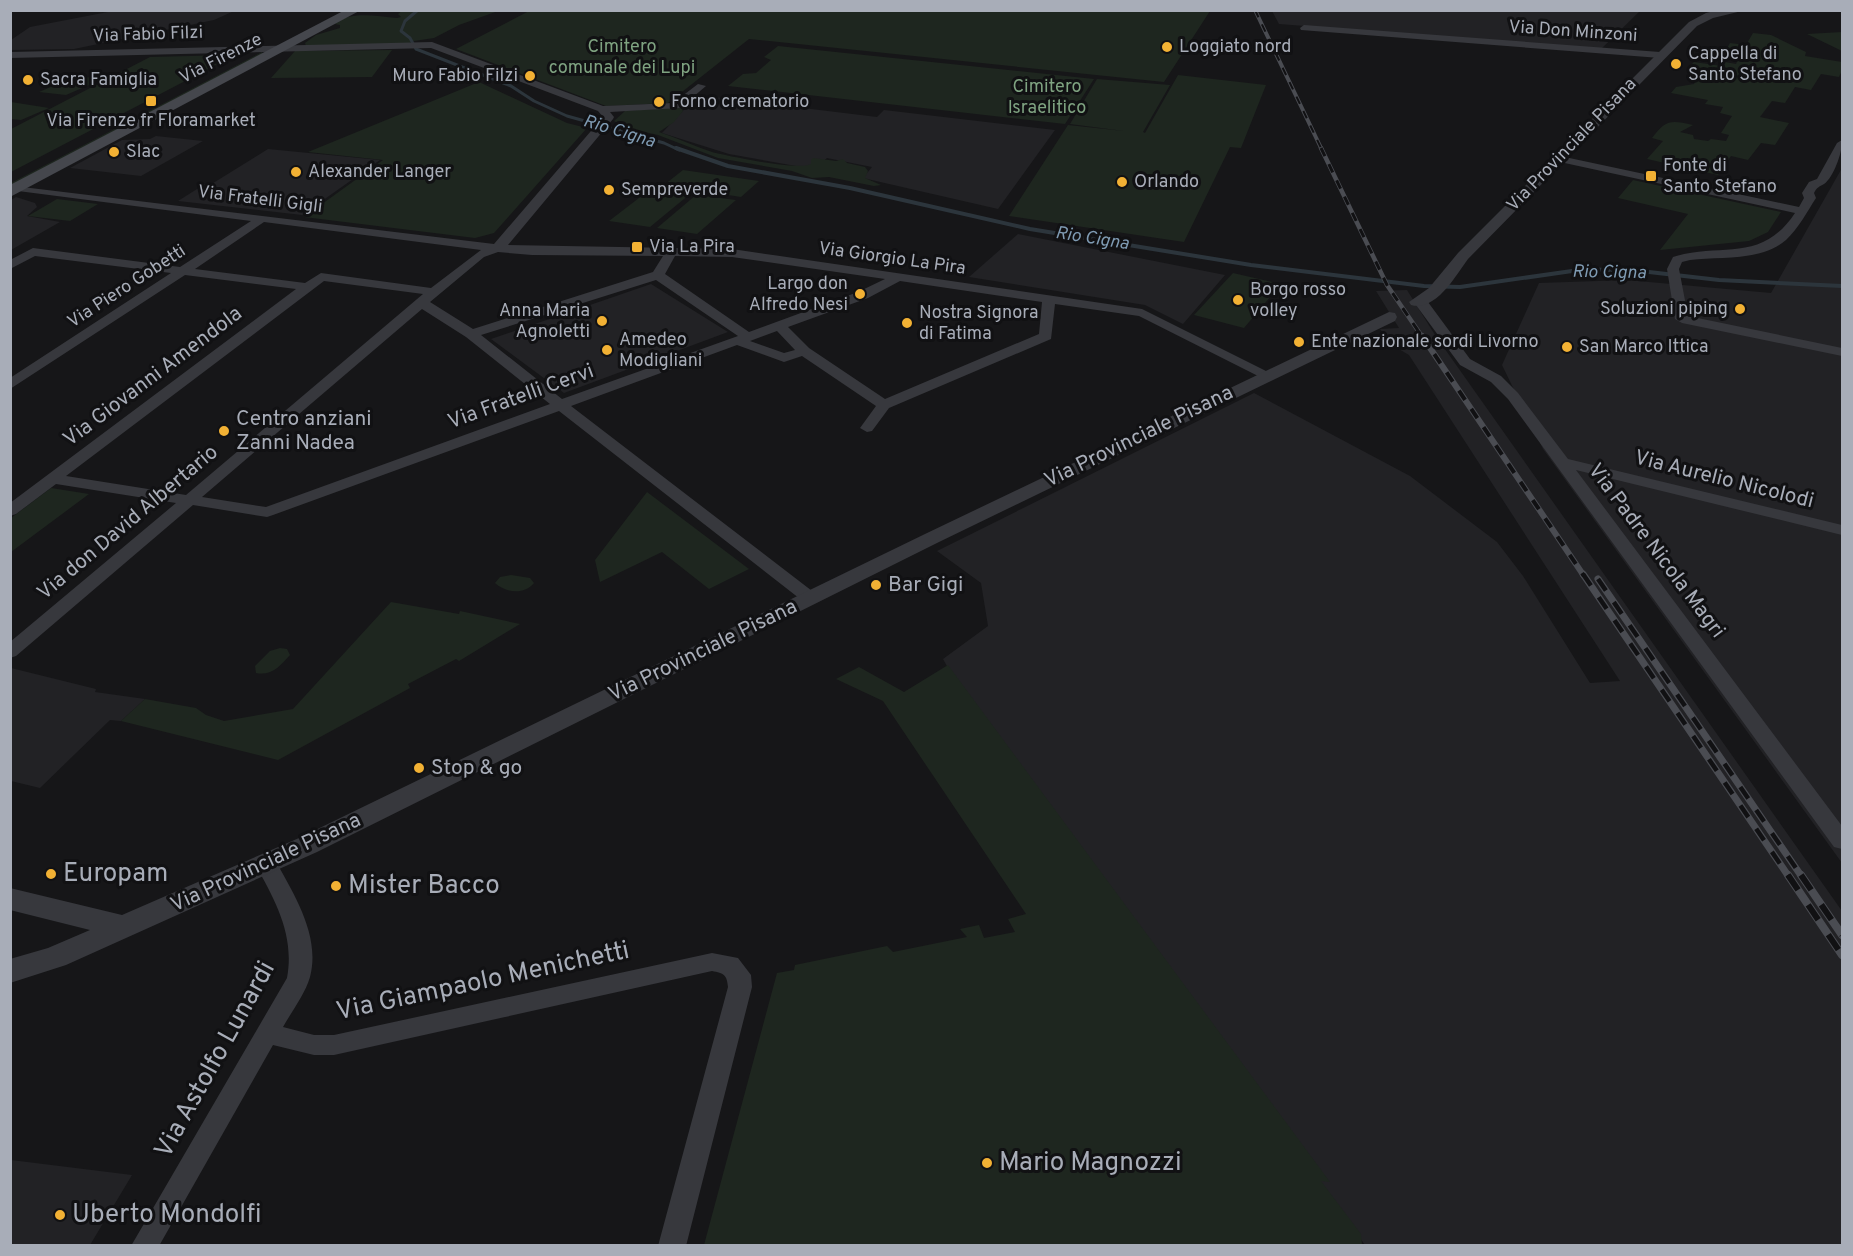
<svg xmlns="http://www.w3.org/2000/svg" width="1853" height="1256" viewBox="0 0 1853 1256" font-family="Overpass,sans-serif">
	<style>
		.built { fill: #222225 }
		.green { fill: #1e261f }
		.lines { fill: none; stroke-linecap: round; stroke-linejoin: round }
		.stream-far1 { stroke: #2c353c; stroke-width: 3 }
		.stream { stroke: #2c353c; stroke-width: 4 }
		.minor { fill: #37383d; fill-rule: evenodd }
		.tertiary { fill: #37383d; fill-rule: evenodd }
		.secondary { fill: #45474d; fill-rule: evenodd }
		.rail-far4-casing { stroke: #4a4c52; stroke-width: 4 }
		.rail-far3-casing { stroke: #4a4c52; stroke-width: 4.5 }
		.rail-far2-casing { stroke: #4a4c52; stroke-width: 6 }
		.rail-far1-casing { stroke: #4a4c52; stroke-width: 7 }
		.rail-casing { stroke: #4a4c52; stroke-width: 8 }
		.rail-far4 { stroke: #111113; stroke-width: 2; stroke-dasharray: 8; stroke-linecap: butt }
		.rail-far3 { stroke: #111113; stroke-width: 3; stroke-dasharray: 9; stroke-linecap: butt }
		.rail-far2 { stroke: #111113; stroke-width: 4; stroke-dasharray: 11; stroke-linecap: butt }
		.rail-far1 { stroke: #111113; stroke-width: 4.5; stroke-dasharray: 14; stroke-linecap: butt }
		.rail { stroke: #111113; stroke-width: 6; stroke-dasharray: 18; stroke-linecap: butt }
		.poi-dot { fill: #f2b134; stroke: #111113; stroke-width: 2 }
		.labels { text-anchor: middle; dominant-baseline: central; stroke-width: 6; stroke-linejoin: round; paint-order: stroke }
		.far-street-label { font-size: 18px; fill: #a8adb8; stroke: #111113 }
		.far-park-label { font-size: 18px; fill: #7fa381; stroke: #111113 }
		.far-poi-label { font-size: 18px; fill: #a8adb8; stroke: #111113; text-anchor: start }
		.far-water-label { font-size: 18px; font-style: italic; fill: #7f9bb3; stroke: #111113 }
		.street-label { font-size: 21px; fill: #a8adb8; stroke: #111113 }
		.poi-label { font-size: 21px; fill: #a8adb8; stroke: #111113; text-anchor: start }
		.near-poi-label { font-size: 26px; fill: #a8adb8; stroke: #111113; text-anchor: start }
		.near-street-label { font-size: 26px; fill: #a8adb8; stroke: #111113 }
	</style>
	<rect width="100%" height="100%" fill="#161618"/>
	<path class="built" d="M113 11V10L234 11 214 20 74 49 11 50V40L30 27Z
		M1272 11H1640L1601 49 1279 24Z
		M714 97 877 117 884 110 1055 130 998 209 863 178 872 167 827 158 813 169 729 154 662 133 694 99Z
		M156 136 203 141 141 176 70 168 122 140 150 139Z
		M268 149 380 160 302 215 178 201 205 184 210 185Z
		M1842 168V863L1543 449 1502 365 1539 283 1627 280 1771 293Z
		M16 197 35 203 37 207 27 216 60 222 11 250V200Z
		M1018 234 1225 275 1183 324 1145 305 969 277Z
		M651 284 728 332 564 393 491 339Z
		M1407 290 1435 335 1842 911V1245H1365L959 688 943 659 988 626 981 583 937 551 1254 393 1410 476 1497 542 1523 576 1590 683 1620 681 1409 355 1392 345 1380 329 1399 328 1376 291Z
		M11 668 96 689 95 692 145 699 121 721 110 720 40 788 11 781Z
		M11 1160 132 1175 90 1245H11Z"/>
	<path class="green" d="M403 10 498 11 459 25 434 38 414 41 407 44 306 46 305 43 316 35 340 28V25L335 24C351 10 377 17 397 18L401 17 398 14Z
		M529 11H1210L1164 82 749 39 668 103 606 106 456 49Z
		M1842 32V51L1807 34Z
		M1753 33 1771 35 1806 52 1805 56 1842 62V70L1839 77 1821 74 1811 90 1795 87 1785 103 1772 101 1760 117 1789 123 1775 145 1761 143 1748 160 1731 156 1718 175 1647 159 1663 141 1652 138C1666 119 1671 120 1693 125L1680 132 1693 135 1694 139 1708 141 1711 139 1726 141 1729 135 1721 133 1732 116 1720 113 1723 107 1705 104 1708 100 1671 93 1676 87 1694 84 1696 80 1687 78 1691 72 1715 75 1716 71 1689 67 1694 62 1722 66 1725 62 1736 64 1739 57 1723 55 1730 43 1746 45Z
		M778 46 1094 79 1065 124 728 86 743 74 756 73 771 60 764 57Z
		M392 50 372 77 271 78 295 51Z
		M262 52 263 54 11 188V183Z
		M230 55 231 57 11 172V129L150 57Z
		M1178 75 1266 85 1241 148 1230 147 1184 242 1009 216 1068 125 1124 131 1070 124 1097 79 1170 85 1143 132 1145 133Z
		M77 76 103 79 66 95 39 92Z
		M479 82 567 123 587 128 494 233 475 238 304 217 383 160 308 152Z
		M11 102 49 108 21 120 11 119Z
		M681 107 683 111 674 122 659 132C677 138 694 146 712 152 728 156 799 171 811 164V160L813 158 836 161 843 159 847 163 865 167 868 171 865 178 881 185 874 186 829 177 812 178 792 171 718 158 658 135 627 128 614 121 625 111Z
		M683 170 759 181 741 197 664 185Z
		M1633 180 1781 212 1768 232 1749 241 1660 250 1688 214 1618 198Z
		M652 188 690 194 650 227 609 221Z
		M696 195 736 200 697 234 657 228Z
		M57 199 98 204 70 221 28 216Z
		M1233 273 1281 284 1244 328 1194 315Z
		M51 488 89 494 11 552V518Z
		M647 492 749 569 709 589 662 552 600 582 595 560Z
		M511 575 530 578 534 583C524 595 506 593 495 583L500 577Z
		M391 602 459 614 460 611 520 624 459 661 456 659 408 684 410 688 278 760 121 721 145 699 196 708 206 715 224 721 293 709Z
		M280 648 287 649 290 655C280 666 272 676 256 673L255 666 270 651Z
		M948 665 1330 1182 1321 1181 1361 1234 1362 1245H704L777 973 794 970 795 965 887 946 893 952 967 937 960 929 979 925 984 938 1015 932 1008 919 1026 914 883 701 836 679 859 667 904 692Z"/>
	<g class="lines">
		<path class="stream-far1" d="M418 10 405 21 401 31 410 38 416 49 511 86 534 101 567 116 664 143 679 150"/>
		<path class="stream" d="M676 148 728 166 850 188 1030 229 1251 265 1424 286 1460 287 1586 269 1649 272 1719 280 1842 286"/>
		<path class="minor" d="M1304 25 1660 52 1665 55 1660 58 1301 30 1300 28Z
			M432 42 603 106 673 103 698 84 706 86 680 108 610 112 614 117 613 119 508 245 732 249 1142 309 1274 375 1272 378H1262L1139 316 1055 304 1051 339 889 408 872 431 867 432 860 428 876 406 802 356 784 362 737 345 571 406 816 594 819 598 816 602H804L559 411 273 515 267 517 193 505 16 656 10 658V642L176 503 56 484 16 514 10 516V503L296 289 185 275 10 389V378L171 273 35 256 10 269V260L33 248 180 267 251 221 18 191 14 190V186L494 244 603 117 598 111 431 48 10 58V52ZM264 222 481 250 431 288 321 273 305 283 195 269ZM498 252 532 255 663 256 653 272 473 329 430 302 484 257ZM675 256 732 257 885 279 858 292 749 332 665 274ZM656 280 738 336 562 399 481 335ZM324 281 423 294 186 495 66 476ZM900 281 1042 302 1039 334 885 399 809 348 788 327 868 298ZM422 309 466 337 550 404 266 507 202 497ZM777 331 795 350 784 353 750 341Z
			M1842 140C1843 150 1834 177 1824 184 1819 187 1817 187 1814 193L1816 198C1807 212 1798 229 1786 240 1761 262 1720 256 1690 260L1682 262 1679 269 1688 316 1842 348V356L1682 323 1675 319 1667 269 1673 257C1723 242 1761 264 1795 213L1560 162 1555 159 1560 156 1799 207 1804 198 1802 193 1809 182 1817 179 1837 143Z
			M1420 297 1425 298 1470 359 1501 376 1518 393 1568 459 1842 525V535L1576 470 1842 826V849L1834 847 1508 399 1491 382 1460 365 1413 301Z
			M266 856 274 858C293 893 321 935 310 977 305 994 292 1011 283 1027L314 1035H334L712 953 738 958 751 975 752 987 686 1246H658L728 987C727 975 724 973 712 971L334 1055H314L273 1045 159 1246H131L287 978C295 935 275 900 255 864L258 858Z"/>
		<path class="tertiary" d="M1718 10H1746L1713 18 1697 26 1468 259C1456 275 1436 312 1411 305L1409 302 1429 288 1458 253 1689 22 1706 13Z
			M1389 312 1395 313 1397 317 1395 321 939 542 317 852 66 965 10 983V959L48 948 90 930 10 910V888L122 915 299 838 925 534Z"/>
		<path class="secondary" d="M345 10H361L10 197V185Z"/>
		<defs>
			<path id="rail-far4" d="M1255 10 1322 150"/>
			<path id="rail-far3" d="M1321 148 1387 285 1423 338"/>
			<path id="rail-far2" d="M1422 336 1584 576"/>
			<path id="rail-far1" d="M1583 574 1789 877
				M1598 579 1802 877"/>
			<path id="rail" d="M1788 875 1842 955
				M1801 875 1842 935"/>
		</defs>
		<use href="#rail-far4" class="rail-far4-casing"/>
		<use href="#rail-far3" class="rail-far3-casing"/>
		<use href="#rail-far2" class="rail-far2-casing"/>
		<use href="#rail-far1" class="rail-far1-casing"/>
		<use href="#rail" class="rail-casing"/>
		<use href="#rail-far4" class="rail-far4"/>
		<use href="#rail-far3" class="rail-far3"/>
		<use href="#rail-far2" class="rail-far2"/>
		<use href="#rail-far1" class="rail-far1"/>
		<use href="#rail" class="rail"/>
	</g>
	<g class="poi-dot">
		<circle cx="1167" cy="47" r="6"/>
		<circle cx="1676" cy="64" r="6"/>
		<circle cx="530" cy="76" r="6"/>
		<circle cx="28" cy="80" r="6"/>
		<rect x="145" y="95" width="12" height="12" rx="3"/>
		<circle cx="659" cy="102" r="6"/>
		<circle cx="114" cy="152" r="6"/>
		<circle cx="296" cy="172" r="6"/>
		<rect x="1645" y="170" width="12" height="12" rx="3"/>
		<circle cx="1122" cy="182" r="6"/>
		<circle cx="609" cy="190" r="6"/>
		<rect x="631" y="241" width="12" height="12" rx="3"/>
		<circle cx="860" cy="294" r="6"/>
		<circle cx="1238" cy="300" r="6"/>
		<circle cx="1740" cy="309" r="6"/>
		<circle cx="602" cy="321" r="6"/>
		<circle cx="907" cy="323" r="6"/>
		<circle cx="1299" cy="342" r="6"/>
		<circle cx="1567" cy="347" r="6"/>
		<circle cx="607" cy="350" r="6"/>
		<circle cx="224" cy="431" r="6"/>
		<circle cx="876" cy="585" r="6"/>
		<circle cx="419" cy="768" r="6"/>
		<circle cx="51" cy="874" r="6"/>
		<circle cx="336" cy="886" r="6"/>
		<circle cx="987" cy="1163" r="6"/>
		<circle cx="60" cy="1215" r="6"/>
	</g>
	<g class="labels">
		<g class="far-street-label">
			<text transform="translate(1573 32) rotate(4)">Via Don Minzoni</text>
			<text transform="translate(148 35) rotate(-2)">Via Fabio Filzi</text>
			<text transform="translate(221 59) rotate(-27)">Via Firenze</text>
			<text transform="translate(1572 145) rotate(-46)">Via Provinciale Pisana</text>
			<text transform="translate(260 200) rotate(7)">Via Fratelli Gigli</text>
			<text transform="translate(892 259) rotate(8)">Via Giorgio La Pira</text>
			<text transform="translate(127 287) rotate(-33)">Via Piero Gobetti</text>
		</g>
		<g class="far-park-label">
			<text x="622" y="47">Cimitero<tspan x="622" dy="21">comunale dei Lupi</tspan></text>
			<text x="1047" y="87">Cimitero<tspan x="1047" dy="21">Israelitico</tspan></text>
		</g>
		<g class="far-poi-label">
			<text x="1179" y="47">Loggiato nord</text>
			<text x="1688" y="54">Cappella di<tspan x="1688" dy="21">Santo Stefano</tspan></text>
			<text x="518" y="76" text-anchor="end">Muro Fabio Filzi</text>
			<text x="40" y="80">Sacra Famiglia</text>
			<text x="671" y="102">Forno crematorio</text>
			<text x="151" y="121" text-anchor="middle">Via Firenze fr Floramarket</text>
			<text x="126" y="152">Slac</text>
			<text x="1663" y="166">Fonte di<tspan x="1663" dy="21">Santo Stefano</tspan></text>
			<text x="308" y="172">Alexander Langer</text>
			<text x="1134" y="182">Orlando</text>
			<text x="621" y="190">Sempreverde</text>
			<text x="649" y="247">Via La Pira</text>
			<text x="848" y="284" text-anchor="end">Largo don<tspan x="848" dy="21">Alfredo Nesi</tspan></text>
			<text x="1250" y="290">Borgo rosso<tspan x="1250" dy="21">volley</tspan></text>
			<text x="1728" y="309" text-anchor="end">Soluzioni piping</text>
			<text x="590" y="311" text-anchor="end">Anna Maria<tspan x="590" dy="21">Agnoletti</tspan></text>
			<text x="919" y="313">Nostra Signora<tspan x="919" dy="21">di Fatima</tspan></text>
			<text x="619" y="340">Amedeo<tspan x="619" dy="21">Modigliani</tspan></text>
			<text x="1311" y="342">Ente nazionale sordi Livorno</text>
			<text x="1579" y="347">San Marco Ittica</text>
		</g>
		<g class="far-water-label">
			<text transform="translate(619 132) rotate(17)">Rio Cigna</text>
			<text transform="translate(1092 239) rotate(9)">Rio Cigna</text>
			<text transform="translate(1609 273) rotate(1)">Rio Cigna</text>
		</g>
		<g class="street-label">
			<text transform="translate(153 377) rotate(-37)">Via Giovanni Amendola</text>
			<text transform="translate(521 397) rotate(-20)">Via Fratelli Cervi</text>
			<text transform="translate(1139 437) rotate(-26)">Via Provinciale Pisana</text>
			<text transform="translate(1724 480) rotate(14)">Via Aurelio Nicolodi</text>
			<text transform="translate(128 523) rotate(-40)">Via don David Albertario</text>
			<text transform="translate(1656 551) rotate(53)">Via Padre Nicola Magri</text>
			<text transform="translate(703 651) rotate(-26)">Via Provinciale Pisana</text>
			<text transform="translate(266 863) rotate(-25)">Via Provinciale Pisana</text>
		</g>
		<g class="poi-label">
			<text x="236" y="419">Centro anziani<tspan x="236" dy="24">Zanni Nadea</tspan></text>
			<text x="888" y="585">Bar Gigi</text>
			<text x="431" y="768">Stop &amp; go</text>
		</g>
		<g class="near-poi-label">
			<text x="63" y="874">Europam</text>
			<text x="348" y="886">Mister Bacco</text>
			<text x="999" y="1163">Mario Magnozzi</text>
			<text x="72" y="1215">Uberto Mondolfi</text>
		</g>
		<g class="near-street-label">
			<text transform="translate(483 982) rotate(-12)">Via Giampaolo Menichetti</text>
			<text transform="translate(216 1060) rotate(-61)">Via Astolfo Lunardi</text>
		</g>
	</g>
	<rect width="1853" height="1256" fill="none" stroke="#a8adb8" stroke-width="24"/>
</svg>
